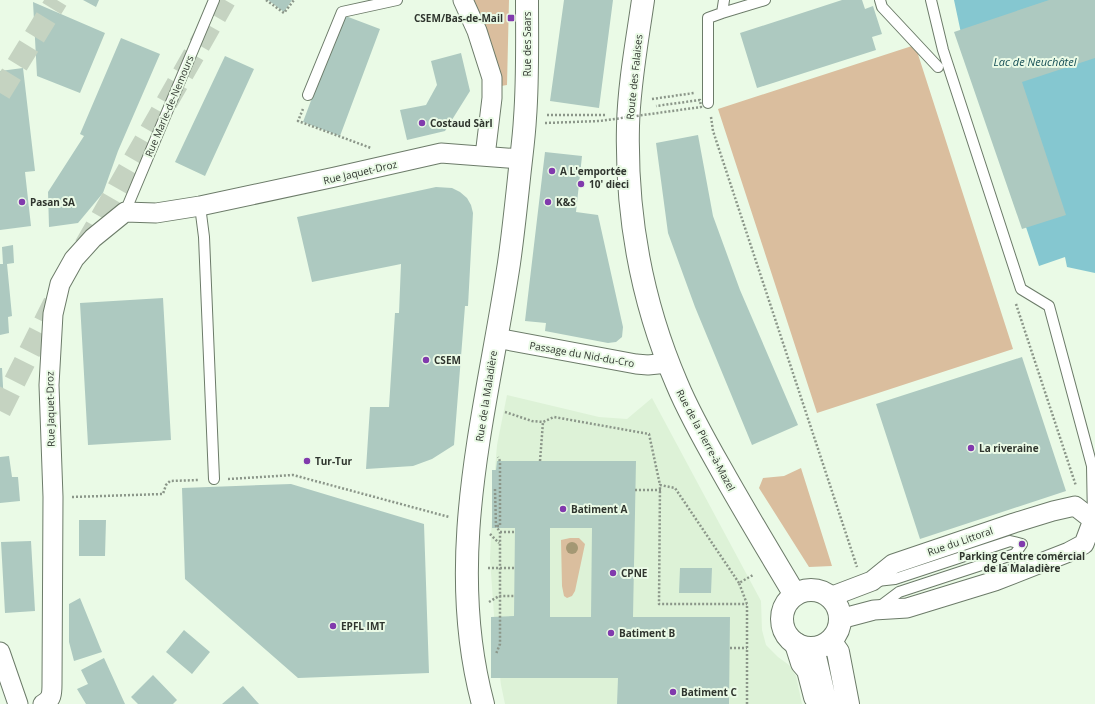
<svg xmlns="http://www.w3.org/2000/svg" width="1095" height="704" viewBox="0 0 1095 704" font-family="'Open Sans',sans-serif">
	<style>
		.built { fill: #ddf2d7 }
		.green { fill: #dabe9e }
		.water { fill: #85c7d0 }
		.building { fill: #adc9c0; fill-rule: evenodd }
		.lines { fill: none; stroke-linecap: round; stroke-linejoin: round }
		.highway-tunnel { stroke: #c5d3c1; stroke-width: 22; stroke-dasharray: 22 11; stroke-linecap: butt }
		.lane-casing { stroke: #6c7b69; stroke-width: 12 }
		.street-casing { stroke: #6c7b69; stroke-width: 21 }
		.secondary-casing { stroke: #6c7b69; stroke-width: 24 }
		.primary-casing { stroke: #6c7b69; stroke-width: 24 }
		.path { stroke: #8b9689; stroke-width: 2.5; stroke-dasharray: 2 2; stroke-linecap: butt }
		.lane { stroke: #fff; stroke-width: 10 }
		.street { stroke: #fff; stroke-width: 19 }
		.secondary { stroke: #fff; stroke-width: 22 }
		.primary { stroke: #fff; stroke-width: 22 }
		.path-bridge { stroke: #8b9689; stroke-width: 2.5; stroke-dasharray: 2 2; stroke-linecap: butt }
		.tree { fill: #a49874 }
		.poi-dot { fill: #813aad; stroke: #eafae6; stroke-width: 1.5 }
		.labels { text-anchor: middle; dominant-baseline: central; stroke-width: 4; stroke-linejoin: round; paint-order: stroke }
		.poi-label { font-size: 10px; font-weight: bold; fill: #2f352e; stroke: #eafae6; text-anchor: start }
		.street-label { font-size: 10px; fill: #2f352e; stroke: #eafae6 }
		.water-label { font-size: 11px; font-style: italic; fill: #144e55; stroke: #eafae6 }
	</style>
	<rect width="100%" height="100%" fill="#eafae6"/>
	<path class="built" d="M507 395 599 417 627 419 652 398 761 601 762 630 766 645 778 657 789 665 796 676 802 704H505L501 685 496 643 490 559 493 495 497 445Z"/>
	<path class="green" d="M470 0H509L507 85 501 86Z
		M915 45 1013 349 817 413 718 109Z
		M801 468 832 566 809 567 759 488 763 478 784 476Z
		M570 538H579L585 544 575 591 572 596 567 598 564 596 562 586 561 540Z"/>
	<path class="water" d="M954 0H1095V273L1067 267 1065 257 1039 266 961 33Z"/>
	<path class="building" d="M83 0H99L96 7Z
		M268 0H292L284 12Z
		M564 0H613L599 108 550 101Z
		M842 0H862L865 9 873 6 882 34 872 37 876 50 757 88 740 33Z
		M1049 0H1095V58L1022 82 1066 215 1022 229 954 32Z
		M33 2 105 33 80 93 37 76Z
		M343 15 380 29 340 136 303 122Z
		M121 38 160 54 118 151 103 193 78 223 49 227 48 192 84 136 80 134Z
		M461 53 470 91 445 131 407 140 400 110 426 105 437 85 431 61Z
		M225 56 254 69 205 176 175 162Z
		M23 68 35 171 25 172 31 226 0 230V71Z
		M698 135 713 216 740 290 798 425 752 445 695 307 668 233 656 143Z
		M545 152 582 156 576 212 598 215 623 327 622 337 616 342 608 343 545 331 546 323 525 321Z
		M436 187 452 188 460 192 467 198 471 205 473 213 468 306H465L454 445 432 459 413 466 366 469 370 407H389L395 313H399L401 264 312 282 297 217Z
		M13 245 14 263 7 264 12 316 8 317 9 333 0 335V264H3L2 247Z
		M163 298 171 440 88 445 80 303Z
		M1022 357 1066 491 920 539 876 404Z
		M0 368H2L4 404H0Z
		M9 456 12 477H18L20 501 0 503V457Z
		M497 461H636L633 617H730L729 704H617L618 678H491V617L514 616 515 528H492V470H496ZM550 528H592L591 617H550Z
		M291 484 424 524 429 673 298 678 185 579 182 488Z
		M79 520H106L105 556H79Z
		M31 541 35 611 5 613 1 542Z
		M680 568H712L711 593H679Z
		M80 598 102 652 74 661 69 642V604Z
		M184 630 210 652 192 674 166 652Z
		M104 658 125 704H86L77 689 88 684 81 670Z
		M153 675 177 700 173 704H138L131 697Z
		M243 686 259 704H222Z"/>
	<g class="lines">
		<path class="highway-tunnel" d="M0 93 57 0
			M85 246 225 0
			M0 411 56 299"/>
		<defs>
			<path id="lane" d="M880 0 882 7 938 67
				M931 0 943 50 1021 289 1049 306 1092 466 1093 520
				M722 13 765 0
				M308 95 342 12 397 0
				M708 103V18L722 13 724 0
				M200 206 204 237 214 479
				M125 212 214 0
				M877 581 895 579 1010 541 1022 544 1015 554 899 592 879 607"/>
			<path id="street" d="M463 0 477 31 492 78V98L485 156
				M496 338 636 364 648 365 668 363
				M830 597 872 581 893 564 1014 523 1053 511 1075 506 1093 520H1095
				M840 619 874 610 907 608 995 581 1069 552 1084 544 1093 520
				M0 652 18 704
				M43 704C52 700 52 693 52 684L53 497 49 385 53 314 60 284 74 259 93 238 125 212 156 213 200 206 335 177 441 153 521 159"/>
			<path id="secondary" d="M796 644 802 663 808 670 815 697
				M483 704C443 555 487 410 509 263 513 235 516 206 519 178 521 158 524 138 525 118 528 79 527 39 527 0"/>
			<path id="primary" d="M643 0C637 42 629 84 628 126 626 214 642 303 677 384 689 413 705 441 721 469 745 512 770 553 795 595
				M782 619a29 29 0 1 1 58 0a29 29 0 1 1-58 0Z
				M830 641 838 652 848 704
				M813 648 826 704"/>
		</defs>
		<use href="#lane" class="lane-casing"/>
		<use href="#street" class="street-casing"/>
		<use href="#secondary" class="secondary-casing"/>
		<use href="#primary" class="primary-casing"/>
		<path class="path" d="M266 0 284 13 294 0
			M652 99 694 93
			M303 109 298 121 371 148
			M547 115H606
			M711 117 713 131 857 567
			M1016 304 1076 486
			M505 412 532 421 543 422 554 417 649 434 660 485
			M540 461 543 422
			M228 479 293 475 449 517
			M495 489 496 526 500 532V644L496 654
			M635 490H661
			M72 497 163 494 166 485 170 481 199 480
			M497 526H500V461L498 457
			M500 532H515
			M490 534 499 543
			M488 568H515
			M739 583 675 488 660 485 659 604H747
			M489 602 499 596H515
			M730 648H747
			M747 704V604L739 583 753 575"/>
		<use href="#lane" class="lane"/>
		<use href="#street" class="street"/>
		<use href="#secondary" class="secondary"/>
		<use href="#primary" class="primary"/>
		<path class="path-bridge" d="M545 123 600 121 701 107 700 100 656 106"/>
	</g>
	<circle class="tree" cx="572" cy="548" r="6"/>
	<g class="poi-dot">
		<rect x="507" y="14" width="8" height="8" rx="2"/>
		<circle cx="422" cy="123" r="4"/>
		<circle cx="552" cy="171" r="4"/>
		<circle cx="581" cy="184" r="4"/>
		<circle cx="22" cy="202" r="4"/>
		<circle cx="548" cy="202" r="4"/>
		<circle cx="426" cy="360" r="4"/>
		<circle cx="971" cy="448" r="4"/>
		<circle cx="307" cy="461" r="4"/>
		<circle cx="563" cy="509" r="4"/>
		<circle cx="1022" cy="544" r="4"/>
		<circle cx="613" cy="573" r="4"/>
		<circle cx="333" cy="626" r="4"/>
		<circle cx="611" cy="633" r="4"/>
		<circle cx="673" cy="692" r="4"/>
	</g>
	<g class="labels">
		<g class="poi-label">
			<text x="503" y="18" text-anchor="end">CSEM/Bas-de-Mail</text>
			<text x="430" y="123">Costaud Sàrl</text>
			<text x="560" y="171">A L'emportée</text>
			<text x="589" y="184">10' dieci</text>
			<text x="30" y="202">Pasan SA</text>
			<text x="556" y="202">K&amp;S</text>
			<text x="434" y="360">CSEM</text>
			<text x="979" y="448">La riveraine</text>
			<text x="315" y="461">Tur-Tur</text>
			<text x="571" y="509">Batiment A</text>
			<text x="1022" y="556" text-anchor="middle">Parking Centre comércial<tspan x="1022" dy="12">de la Maladière</tspan></text>
			<text x="621" y="573">CPNE</text>
			<text x="341" y="626">EPFL IMT</text>
			<text x="619" y="633">Batiment B</text>
			<text x="681" y="692">Batiment C</text>
		</g>
		<g class="street-label">
			<text transform="translate(527 44) rotate(-90)">Rue des Saars</text>
			<text transform="translate(634 77) rotate(-84)">Route des Falaises</text>
			<text transform="translate(169 106) rotate(-67)">Rue Marie-de-Nemours</text>
			<text transform="translate(360 172) rotate(-13)">Rue Jaquet-Droz</text>
			<text transform="translate(582 354) rotate(10)">Passage du Nid-du-Cro</text>
			<text transform="translate(486 396) rotate(-81)">Rue de la Maladière</text>
			<text transform="translate(50 409) rotate(-91)">Rue Jaquet-Droz</text>
			<text transform="translate(706 440) rotate(62)">Rue de la Pierre-à-Mazel</text>
			<text transform="translate(960 541) rotate(-19)">Rue du Littoral</text>
		</g>
		<g class="water-label">
			<text x="1035" y="61">Lac de Neuchâtel</text>
		</g>
	</g>
</svg>
